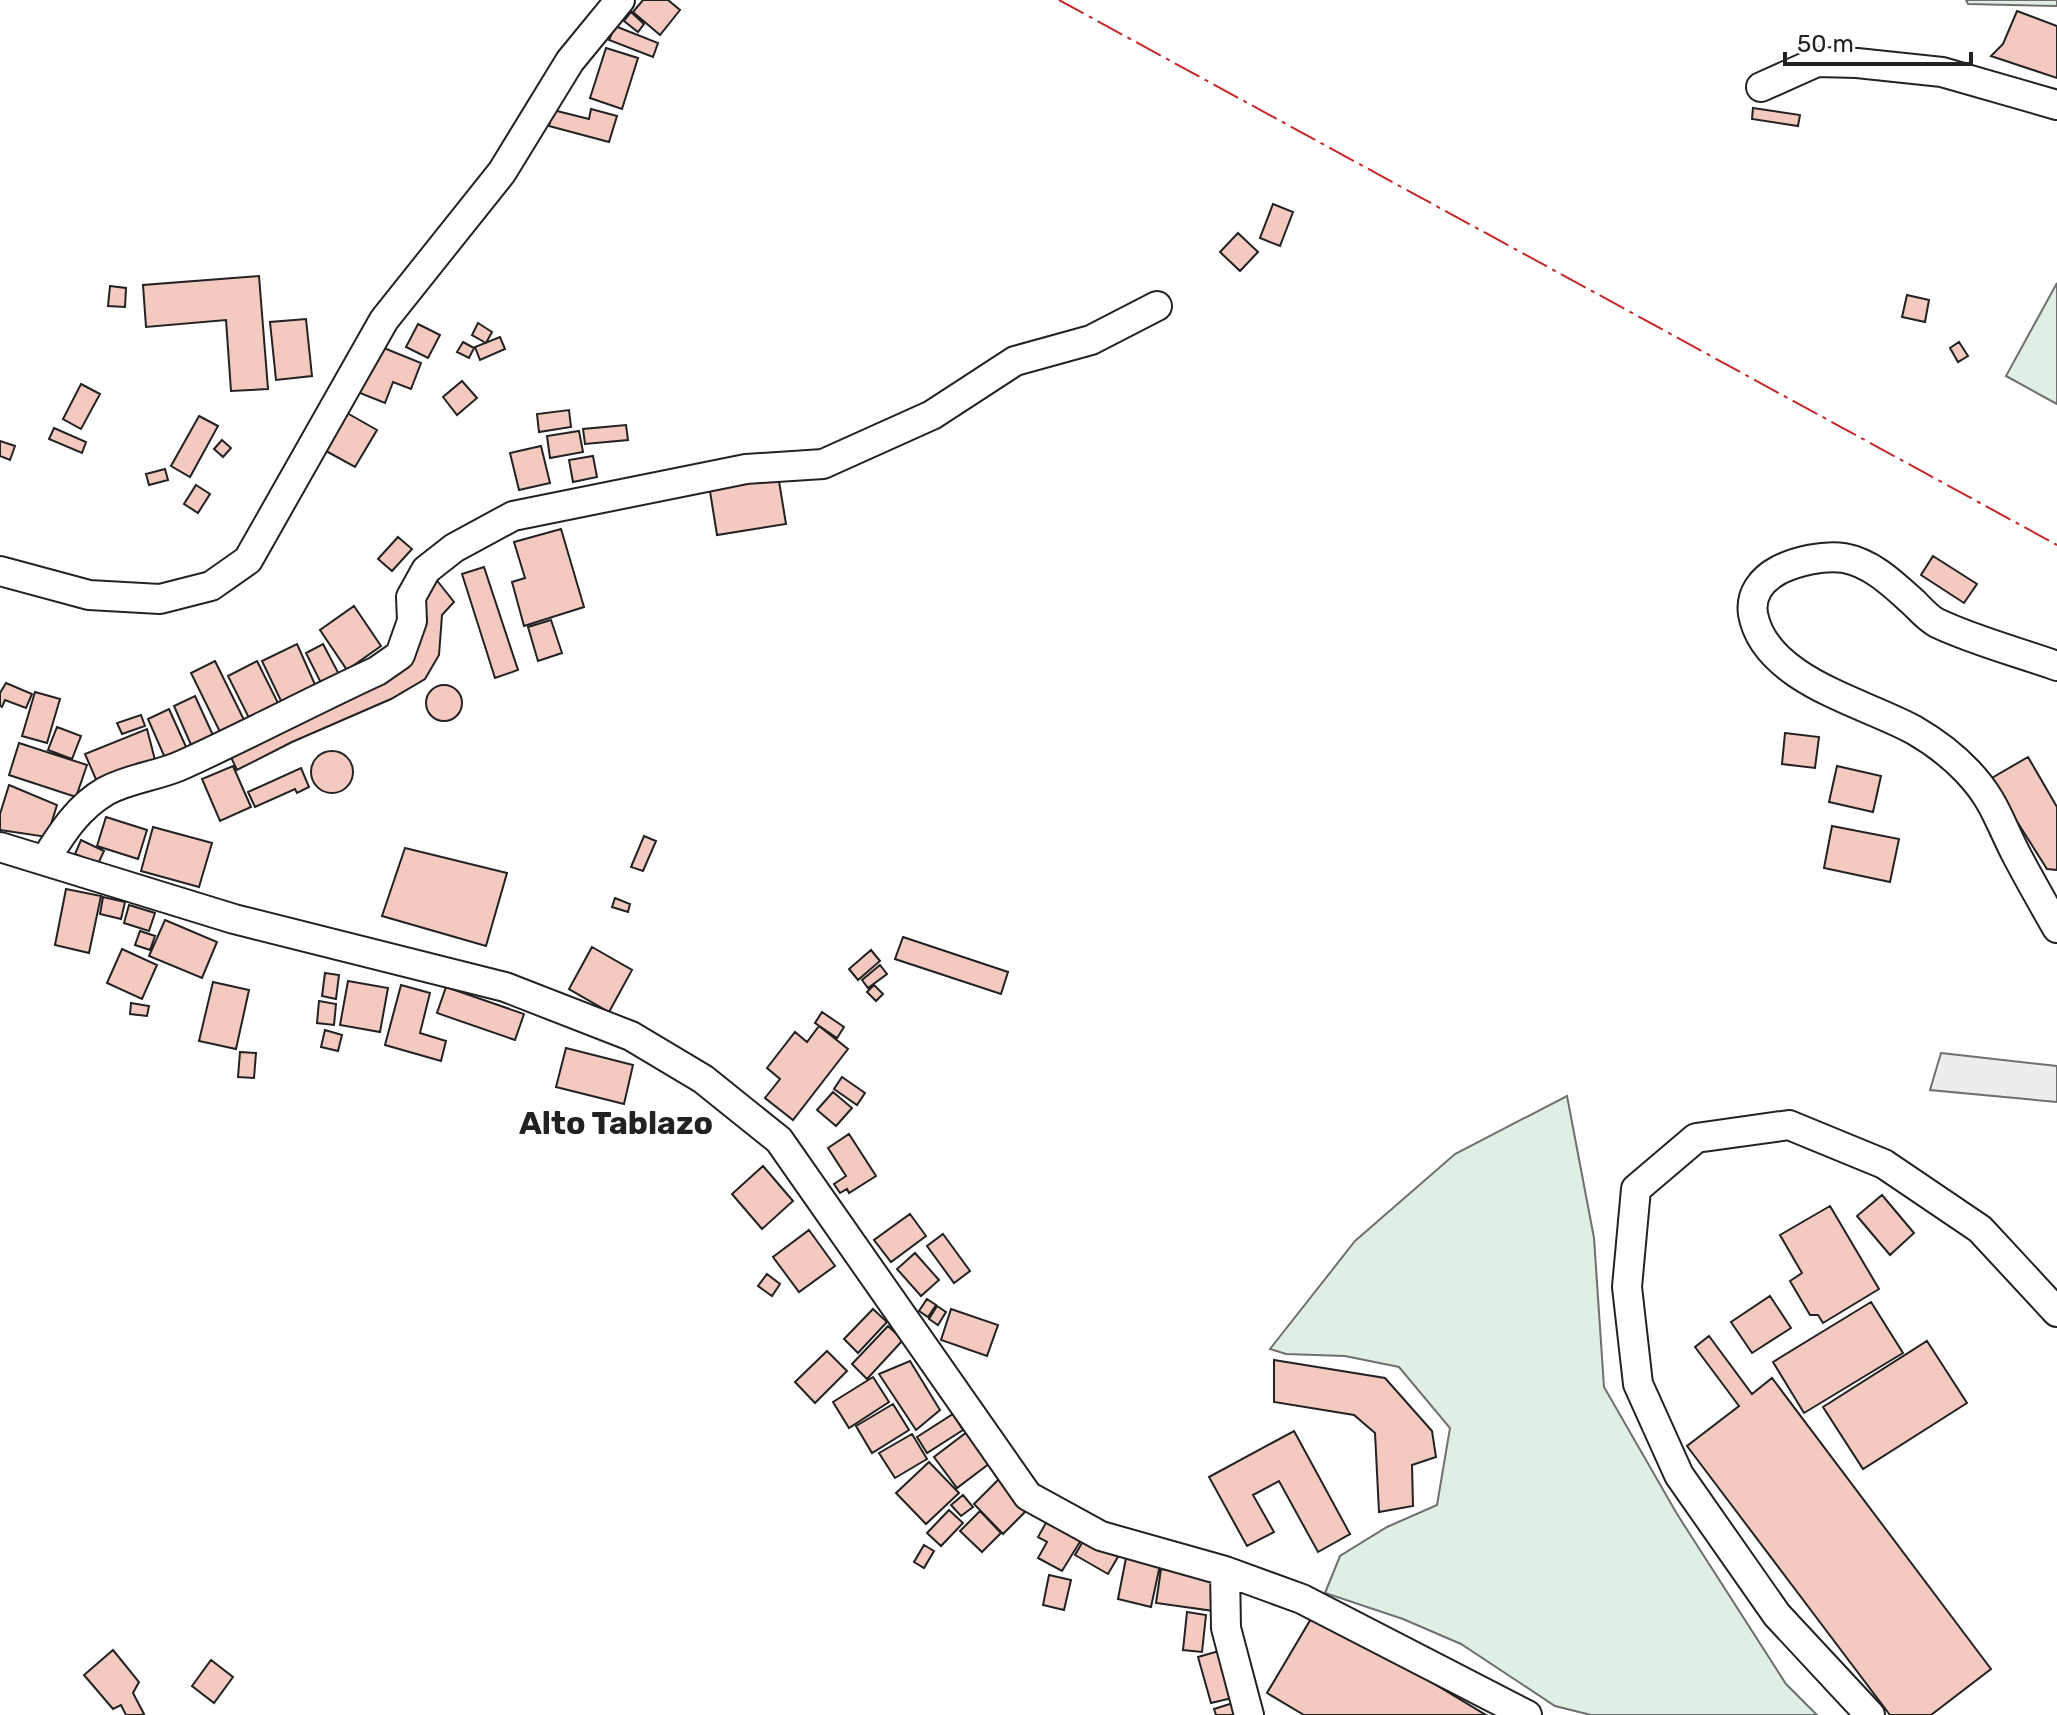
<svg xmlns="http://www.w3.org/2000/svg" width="2057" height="1715" viewBox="0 0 2057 1715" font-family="Rubik,sans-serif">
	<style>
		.green { fill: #e0efe3; stroke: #6f6f6f; stroke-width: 2 }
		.parking { fill: #ededed; stroke: #6f6f6f; stroke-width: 2 }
		.building { fill: #f3c9c0; stroke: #222; stroke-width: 2 }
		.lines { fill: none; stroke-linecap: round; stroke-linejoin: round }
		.minor-casing { stroke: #222; stroke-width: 32 }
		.minor { stroke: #fff; stroke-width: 28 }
		.power { stroke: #c62828; stroke-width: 2; stroke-dasharray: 28 6 4 6; stroke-linecap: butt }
		.labels { text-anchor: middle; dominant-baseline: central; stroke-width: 6; stroke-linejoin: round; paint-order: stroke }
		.quarter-label { font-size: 32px; font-weight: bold; fill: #222; stroke: #fff }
	</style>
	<rect width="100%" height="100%" fill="#fff"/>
	<path class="green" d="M1966 0H2057V6L1968 4Z
		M2057 283V404L2006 376Z
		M1567 1096 1594 1238 1604 1387 1677 1514 1786 1684 1817 1715H1591L1555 1706 1461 1644 1403 1619 1325 1593 1340 1556 1387 1527 1437 1505 1450 1428 1399 1367 1345 1356 1286 1354 1270 1349 1355 1241 1455 1154Z"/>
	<path class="parking" d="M1941 1053 2057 1066V1102L1930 1090Z"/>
	<path class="building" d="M643 0H668L680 10 660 35 633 12Z
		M2017 11 2057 26V78L1991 56 2003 44Z
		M631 12 644 24 638 32 624 21Z
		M615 26 658 43 653 57 609 40Z
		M606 48 638 58 622 109 590 98Z
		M1753 108 1800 115 1798 126 1752 119Z
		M591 109 617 116 609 142 549 126 553 110 589 119Z
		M1273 204 1293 212 1280 246 1260 238Z
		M1238 233 1258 252 1240 271 1220 252Z
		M259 276 268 389 231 391 226 320 146 327 143 285Z
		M110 286 126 288 125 307 108 306Z
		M1907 295 1929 300 1925 322 1902 317Z
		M306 319 312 376 276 380 270 322Z
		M478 323 492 332 486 343 472 335Z
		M418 324 440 335 428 358 406 347Z
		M500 337 505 349 480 360 475 347Z
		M463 342 474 348 469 358 457 352Z
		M1959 342 1968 356 1958 362 1950 348Z
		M379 346 421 363 411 389 393 382 385 403 360 393Z
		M462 381 477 398 457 415 443 397Z
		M81 384 100 394 81 429 63 419Z
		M569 410 571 427 539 432 537 414Z
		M347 413 377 430 355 467 326 451Z
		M199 416 218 426 190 477 171 466Z
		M626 425 628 440 585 444 583 429Z
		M54 428 86 442 82 453 49 439Z
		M579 431 583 452 550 458 547 436Z
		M222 440 231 448 223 457 214 449Z
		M0 441 15 446 10 460 0 456Z
		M541 446 550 483 519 490 510 453Z
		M593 456 597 477 573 482 569 460Z
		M165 469 168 480 149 485 146 474Z
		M778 475 786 524 717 535 709 485Z
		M196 485 210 494 198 513 184 504Z
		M561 529 584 607 524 626 512 582 525 578 514 542Z
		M398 537 412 549 392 571 378 559Z
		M1933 556 1977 584 1964 603 1921 575Z
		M484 567 518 670 495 678 462 574Z
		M435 578 454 602 442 615 439 655 425 679 391 699 292 742 237 770 228 751 415 641 420 597Z
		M354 606 381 646 347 670 320 630Z
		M551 620 562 653 538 661 528 627Z
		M297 644 317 689 283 705 262 661Z
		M323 644 342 680 324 689 306 653Z
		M215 661 247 726 223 738 191 673Z
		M257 661 281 709 252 724 228 676Z
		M6 683 32 694 26 708 5 700 2 707 0 706V693Z
		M426 703a18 18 0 1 1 36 0a18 18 0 1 1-36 0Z
		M35 692 60 699 47 743 22 736Z
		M195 696 217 744 195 754 174 706Z
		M169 709 191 758 169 767 148 719Z
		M141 715 145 726 122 734 117 723Z
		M57 727 81 736 72 759 48 750Z
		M147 729 155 760 98 784 85 754Z
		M1785 733 1819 737 1815 768 1782 764Z
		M19 743 87 765 76 797 9 775Z
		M311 772a21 21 0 1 1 42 0a21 21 0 1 1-42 0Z
		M2028 757 2057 807V870L2047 869 1990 779Z
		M233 766 251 807 220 821 202 779Z
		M1837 766 1881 776 1873 812 1829 802Z
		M301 768 309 787 297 793 295 789 255 807 248 792Z
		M9 785 57 805 47 837 0 830V814Z
		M106 817 147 830 138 859 97 846Z
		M1832 826 1899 839 1890 882 1824 868Z
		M153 827 212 843 199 887 141 871Z
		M644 836 656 841 643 871 631 867Z
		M81 840 104 851 98 864 75 854Z
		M405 848 507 873 486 946 382 916Z
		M66 889 101 896 89 953 55 945Z
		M103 897 125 902 121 919 100 914Z
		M615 898 630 904 628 912 612 907Z
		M129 905 155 913 149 931 124 923Z
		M165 920 217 942 202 978 149 956Z
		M140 931 155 936 150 950 135 945Z
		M903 937 1008 972 1001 994 895 959Z
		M592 947 632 970 609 1012 569 989Z
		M122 949 157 965 142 999 107 983Z
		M871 950 880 961 858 980 849 969Z
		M880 965 887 974 868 988 862 980Z
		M325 973 339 975 336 999 322 996Z
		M348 981 388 988 380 1032 340 1025Z
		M213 982 249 990 236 1049 199 1041Z
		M401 985 430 993 420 1033 446 1041 441 1061 385 1045Z
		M874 985 883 994 876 1001 867 992Z
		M446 987 524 1014 515 1040 437 1013Z
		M319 1001 336 1004 334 1025 317 1023Z
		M131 1003 149 1006 147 1016 130 1014Z
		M822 1012 844 1027 837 1038 815 1023Z
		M819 1026 848 1049 793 1120 765 1098 780 1079 767 1068 795 1032 807 1042Z
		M325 1030 342 1035 338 1051 321 1047Z
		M566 1048 633 1065 624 1104 556 1087Z
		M240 1052 256 1053 254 1078 238 1077Z
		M842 1077 865 1093 857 1105 834 1089Z
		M833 1092 852 1108 836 1126 817 1110Z
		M849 1134 876 1176 849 1193 847 1189 840 1193 834 1184 846 1176 828 1148Z
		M763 1166 793 1201 762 1229 732 1194Z
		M1882 1195 1914 1233 1890 1255 1857 1216Z
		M1830 1206 1879 1289 1823 1323 1818 1315H1810L1790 1281 1802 1273 1780 1235Z
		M910 1214 926 1236 891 1262 874 1240Z
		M809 1230 835 1266 799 1292 773 1257Z
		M943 1234 970 1271 954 1283 927 1246Z
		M915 1253 939 1280 921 1296 897 1269Z
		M767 1274 780 1284 772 1296 758 1286Z
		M1770 1296 1791 1328 1752 1353 1731 1322Z
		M927 1299 936 1305 928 1317 919 1311Z
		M1871 1302 1903 1353 1804 1413 1773 1362Z
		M937 1306 946 1312 938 1325 929 1319Z
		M873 1309 887 1322 858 1353 844 1339Z
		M951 1309 998 1325 987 1356 941 1340Z
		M888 1326 903 1340 867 1379 852 1364Z
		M1709 1336 1752 1394 1772 1378 1991 1669 1931 1715H1890L1687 1446 1739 1406 1695 1347Z
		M1927 1341 1967 1403 1863 1469 1823 1407Z
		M827 1351 847 1371 815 1403 795 1382Z
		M1274 1360 1385 1378 1432 1431 1436 1457 1412 1465 1413 1506 1379 1512 1375 1433 1354 1415 1274 1402Z
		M910 1361 940 1410 916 1430 879 1374Z
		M873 1377 889 1402 849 1428 833 1402Z
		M893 1404 909 1430 872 1453 856 1426Z
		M953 1414 963 1430 927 1453 917 1437Z
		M1294 1431 1350 1534 1318 1552 1279 1481 1253 1495 1274 1532 1247 1546 1209 1477Z
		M967 1432 990 1463 957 1488 934 1457Z
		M912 1434 927 1459 895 1478 879 1453Z
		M929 1462 959 1493 926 1524 896 1493Z
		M1001 1477 1031 1506 1003 1534 974 1504Z
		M963 1495 973 1507 961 1516 951 1505Z
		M949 1510 963 1523 941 1546 927 1533Z
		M980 1511 1001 1533 982 1552 960 1531Z
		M1051 1514 1086 1532 1062 1571 1038 1558 1047 1542 1038 1537Z
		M1086 1536 1119 1555 1108 1574 1075 1555Z
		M924 1545 934 1551 924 1568 914 1562Z
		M1126 1558 1160 1565 1151 1607 1118 1599Z
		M1161 1569 1218 1578 1214 1611 1156 1603Z
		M1049 1575 1071 1580 1064 1610 1043 1605Z
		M1187 1612 1206 1615 1202 1652 1183 1650Z
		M1315 1612 1486 1715H1304L1267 1693Z
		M113 1650 139 1682 133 1693 144 1714 141 1715H126L121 1705 113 1709 84 1675Z
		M1219 1651 1232 1698 1211 1703 1198 1657Z
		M211 1660 233 1677 214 1703 192 1686Z
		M1233 1703 1237 1715H1216L1214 1709Z"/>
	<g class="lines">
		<defs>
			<path id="minor" d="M1761 87 1817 62 1857 63 1942 72 2057 105
				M0 571 89 595 160 599 211 586 248 560 384 320 502 172 570 61 620 0
				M2057 666C2018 652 1975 641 1937 623 1929 619 1921 610 1914 603 1894 585 1872 563 1844 558 1824 555 1797 561 1779 570 1762 579 1750 594 1753 614 1765 680 1863 702 1914 730 1933 741 1952 755 1967 771 1994 799 1999 821 2016 854 2029 879 2043 903 2057 928
				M0 847 234 919 505 987 631 1036 703 1079 779 1140 1028 1496 1101 1536 1225 1571 1302 1599 1527 1715
				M45 860C62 833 78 807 106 791 130 778 158 776 182 765 248 735 312 701 377 671L400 655 412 621 411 597 426 570 454 548 513 516 746 469 823 464 932 415 1015 361 1091 340 1157 306
				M1225 1571 1226 1628 1249 1715
				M1870 1715 1777 1615 1679 1475 1638 1384 1627 1287 1636 1189 1696 1138 1789 1125 1884 1164 1980 1229 2057 1312"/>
		</defs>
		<use href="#minor" class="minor-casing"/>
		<use href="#minor" class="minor"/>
		<path class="power" d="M1059 0 2057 545"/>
	</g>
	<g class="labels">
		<g class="quarter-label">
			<text x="616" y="1123">Alto Tablazo</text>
		</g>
	</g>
	<path d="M1785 52v12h186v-12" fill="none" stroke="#222222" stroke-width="4"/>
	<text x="1797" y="52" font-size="24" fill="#222222" stroke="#ffffff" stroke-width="6" paint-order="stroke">50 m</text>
</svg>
